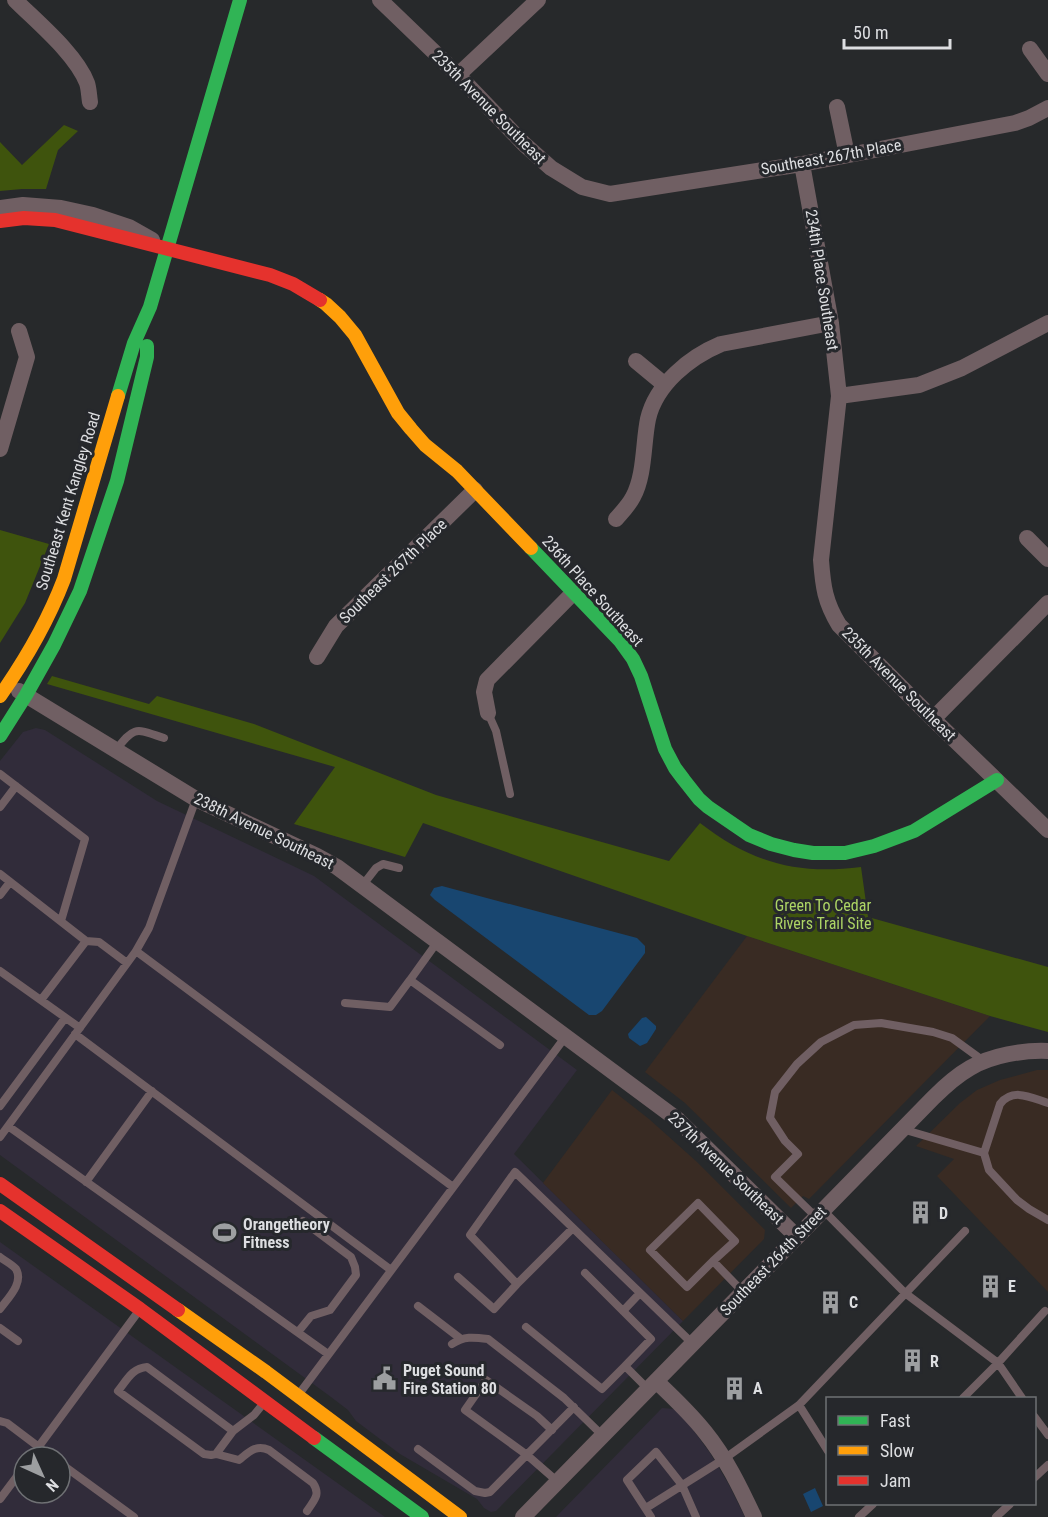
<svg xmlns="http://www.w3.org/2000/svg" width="1048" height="1517" viewBox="0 0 1048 1517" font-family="'Roboto Condensed',sans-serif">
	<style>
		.commercial { fill: #312c3a; fill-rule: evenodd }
		.industrial { fill: #392b23 }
		.green { fill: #3f540d }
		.water { fill: #184670 }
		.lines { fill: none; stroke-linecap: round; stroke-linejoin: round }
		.lane { stroke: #705f63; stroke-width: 8 }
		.street { stroke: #705f63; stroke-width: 16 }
		.fast { stroke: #30b455; stroke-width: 14 }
		.slow { stroke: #ff9f0a; stroke-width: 14 }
		.jam { stroke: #e5322d; stroke-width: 14 }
		.labels { text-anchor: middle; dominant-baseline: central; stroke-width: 6; stroke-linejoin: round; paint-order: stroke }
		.street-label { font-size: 16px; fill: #dddee1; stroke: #26282c }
		.park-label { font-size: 16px; fill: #add565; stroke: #26282c }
		.poi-label { font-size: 16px; font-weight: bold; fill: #dddee1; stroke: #26282c; text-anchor: start }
	</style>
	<rect width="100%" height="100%" fill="#27292b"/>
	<path class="commercial" d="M36 728 45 730 157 801 314 876 577 1070 514 1154 683 1321 496 1511 491 1512 484 1508 477 1499 400 1454 356 1421 348 1410 331 1397 0 1155V761L23 732Z
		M0 1242 385 1517H0ZM24 1457H60V1493H24Z
		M662 1408 675 1409 683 1416 710 1453 728 1483 745 1517H556Z"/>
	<path class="industrial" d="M747 936 990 1016 809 1199 803 1196 791 1208 685 1103 645 1072Z
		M1037 1070H1048V1292L937 1176 954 1159 916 1146 960 1103 977 1090 1000 1080Z
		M612 1090 649 1119 697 1162 765 1230 764 1239 683 1321 543 1183Z"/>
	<path class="green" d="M64 125 78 131 58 150 46 189H22L0 191V142L22 165Z
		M0 530 49 544 25 603 0 643Z
		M52 676 149 704 157 696 254 724 436 795 669 861 700 823C752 863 797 875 861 867L868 917 1048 967V1032L990 1016 747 936 423 823 405 857 294 824 335 767 47 684Z"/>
	<path class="water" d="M442 886 637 938 645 946V953L602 1011 596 1015H589L435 900 430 895 434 888Z
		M646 1017 656 1026V1029L647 1043 640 1046 629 1038 628 1034 642 1018Z
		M815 1488 823 1506 811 1512 803 1494Z"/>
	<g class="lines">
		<path class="lane" d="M488 713 496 731 510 794
			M116 750C135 725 136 729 164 738
			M0 774 85 839 61 921
			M0 807 16 786
			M0 874 86 941 41 1000
			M362 886 376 868 383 864 399 868
			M0 895 10 882
			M86 941 99 942 127 963
			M438 941 410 980 500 1045
			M136 951 453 1187
			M0 971 80 1028
			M345 1003 390 1007 410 980
			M75 1034 391 1270
			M0 1106 65 1018
			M8 1126 328 1354
			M902 1129 984 1153 1000 1104C1013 1087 1032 1098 1048 1103
			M0 1137 136 951 149 928 196 799
			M984 1153 989 1170 1017 1200 1029 1209 1048 1220
			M86 1182 152 1091
			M823 1210 905 1293 998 1363 1022 1398
			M816 1217 775 1177 798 1154 785 1141 770 1118 775 1092 797 1064 821 1042 854 1025 881 1023 933 1032 952 1038 985 1062
			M573 1228 517 1284 470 1235 515 1172 693 1344
			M0 1257C5 1261 13 1265 16 1269 24 1283 8 1298 0 1309
			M713 1261 687 1287 650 1250 698 1203 735 1241 713 1261 743 1292
			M585 1273 651 1339 625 1366 648 1389
			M458 1277 494 1309 517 1284
			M418 1306 461 1339
			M623 1311 640 1293
			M526 1327 602 1389 625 1366
			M0 1328 18 1341
			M298 1332 311 1316 330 1310 356 1275 355 1267 351 1257 303 1221
			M452 1344C464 1336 473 1337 488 1339L564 1398 603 1436
			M299 1394 566 1036
			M963 1398 998 1363 1045 1311
			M799 1405 828 1451
			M1034 1416 1048 1435
			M0 1421 7 1423 52 1457
			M552 1430 537 1416 486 1380 465 1410 527 1455 558 1482
			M233 1431 147 1367C132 1368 127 1380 118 1391L204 1454 211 1455 216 1454 233 1431 254 1415 263 1404
			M418 1449 475 1491 485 1493 490 1492 574 1407
			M216 1454 239 1460C249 1452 256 1444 269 1450L313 1483C321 1495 314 1500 307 1511
			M31 1457 138 1312
			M60 1463 134 1517
			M1034 1478 1048 1465
			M0 1499 24 1467
			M646 1508 724 1459 799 1405 965 1231
			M651 1517 627 1480 656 1452 682 1485 696 1517
			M859 1517 873 1504
			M996 1517 1010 1504"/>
		<path class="street" d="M15 0C37 22 76 54 87 83 89 89 89 96 90 102
			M380 0 458 75 524 144 551 168 582 187 610 194 802 164 1015 123 1029 118 1048 108
			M1030 49 1048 74
			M458 75 538 0
			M837 107 847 155
			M802 164 831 323 839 396 821 560C823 587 825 602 839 625L933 719 1048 830
			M0 208 23 205 61 208 93 215 129 227 152 240
			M636 361 665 385
			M839 396 919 385 962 368 1048 323
			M0 449 27 357 19 331
			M616 519C622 512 629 505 633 497 645 475 643 443 648 419 656 384 690 357 721 344L831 323
			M1027 538 1048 559
			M317 657 336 626 475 490
			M19 691 196 799 317 856 337 867 678 1120 797 1237
			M488 713 484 692 487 680 574 592
			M933 719 1048 603
			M656 1381C673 1397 690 1413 705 1432 726 1458 740 1487 754 1517
			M523 1517 933 1098C944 1087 956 1076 970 1068 992 1055 1023 1050 1048 1051"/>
		<path class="fast" d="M118 396 134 343 150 307 240 0
			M531 548 620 641 633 659 641 676 665 749 675 768 684 780 699 799 708 807 749 835 771 844 794 850 813 853H845L874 846 914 831 997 780
			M0 736 26 695 54 645 80 591 117 481 147 357V346
			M314 1438 422 1517"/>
		<path class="slow" d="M320 300 326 304 340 317 355 335 398 413 411 429 425 445 457 471 531 548
			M0 696C26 659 48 621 64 579L118 396
			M178 1310 266 1372 460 1517"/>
		<path class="jam" d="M0 221 24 218 55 220 270 275 293 284 320 300
			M0 1184 178 1310
			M0 1211 140 1309 314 1438"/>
	</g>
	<defs>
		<symbol id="building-bare" viewBox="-9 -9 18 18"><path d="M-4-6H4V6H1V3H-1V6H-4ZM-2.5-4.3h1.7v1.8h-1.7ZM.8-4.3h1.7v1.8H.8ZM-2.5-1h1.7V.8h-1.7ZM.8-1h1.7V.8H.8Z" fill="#9d9fa1" stroke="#26282c" stroke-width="2.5" paint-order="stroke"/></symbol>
		<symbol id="stadium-bare" viewBox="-9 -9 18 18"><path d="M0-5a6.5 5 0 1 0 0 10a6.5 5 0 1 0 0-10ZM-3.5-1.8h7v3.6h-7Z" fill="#9d9fa1" stroke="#26282c" stroke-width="2.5" paint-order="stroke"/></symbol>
		<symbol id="civic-bare" viewBox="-9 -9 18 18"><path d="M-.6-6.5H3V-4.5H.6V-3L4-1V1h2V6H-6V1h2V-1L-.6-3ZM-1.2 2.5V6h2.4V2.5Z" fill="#9d9fa1" stroke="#26282c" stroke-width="2.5" paint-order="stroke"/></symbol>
	</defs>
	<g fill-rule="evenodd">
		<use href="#building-bare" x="904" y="1196" width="33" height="33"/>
		<use href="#stadium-bare" x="208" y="1216" width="33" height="33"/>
		<use href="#building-bare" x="974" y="1270" width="33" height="33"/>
		<use href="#building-bare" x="814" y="1286" width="33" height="33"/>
		<use href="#building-bare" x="896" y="1344" width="33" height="33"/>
		<use href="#civic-bare" x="368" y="1362" width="33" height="33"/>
		<use href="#building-bare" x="718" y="1372" width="33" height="33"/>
	</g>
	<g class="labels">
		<g class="street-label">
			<text transform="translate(489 107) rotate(45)">235th Avenue Southeast</text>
			<text transform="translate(831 157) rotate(-10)">Southeast 267th Place</text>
			<text transform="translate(822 280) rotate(81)">234th Place Southeast</text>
			<text transform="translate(68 501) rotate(-73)">Southeast Kent Kangley Road</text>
			<text transform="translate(393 571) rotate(-44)">Southeast 267th Place</text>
			<text transform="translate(593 591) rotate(48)">236th Place Southeast</text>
			<text transform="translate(899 684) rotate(45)">235th Avenue Southeast</text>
			<text transform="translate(264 831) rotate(26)">238th Avenue Southeast</text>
			<text transform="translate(726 1168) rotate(44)">237th Avenue Southeast</text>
			<text transform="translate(773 1261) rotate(-46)">Southeast 264th Street</text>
		</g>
		<g class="park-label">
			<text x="823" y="905">Green To Cedar<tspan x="823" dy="18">Rivers Trail Site</tspan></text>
		</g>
		<g class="poi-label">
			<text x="939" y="1213">D</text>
			<text x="243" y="1224">Orangetheory<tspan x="243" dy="18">Fitness</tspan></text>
			<text x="1008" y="1286">E</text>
			<text x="849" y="1302">C</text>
			<text x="930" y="1361">R</text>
			<text x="403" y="1370">Puget Sound<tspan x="403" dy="18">Fire Station 80</tspan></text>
			<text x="753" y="1388">A</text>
		</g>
	</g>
	<rect x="826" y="1397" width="210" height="108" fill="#26282c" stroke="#6f7174" stroke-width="1.5"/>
	<rect x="838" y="1416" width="30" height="9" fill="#30b455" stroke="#6f7174" stroke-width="1.5"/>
	<text x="880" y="1427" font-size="18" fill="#dddee1">Fast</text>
	<rect x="838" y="1446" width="30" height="9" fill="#ff9f0a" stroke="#6f7174" stroke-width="1.5"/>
	<text x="880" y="1457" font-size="18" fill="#dddee1">Slow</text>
	<rect x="838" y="1476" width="30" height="9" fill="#e5322d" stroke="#6f7174" stroke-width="1.5"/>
	<text x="880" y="1487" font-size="18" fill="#dddee1">Jam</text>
	<g transform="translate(42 1475) rotate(135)"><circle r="28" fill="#26282c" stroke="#6f7174" stroke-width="1.5"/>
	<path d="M0-4.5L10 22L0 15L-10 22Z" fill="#9d9fa1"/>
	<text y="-9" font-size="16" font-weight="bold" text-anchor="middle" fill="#dddee1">N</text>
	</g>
	<path d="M844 39v9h106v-9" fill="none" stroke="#dddee1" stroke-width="3"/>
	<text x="853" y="39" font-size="18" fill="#dddee1" stroke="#26282c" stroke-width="4.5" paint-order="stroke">50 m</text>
</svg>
